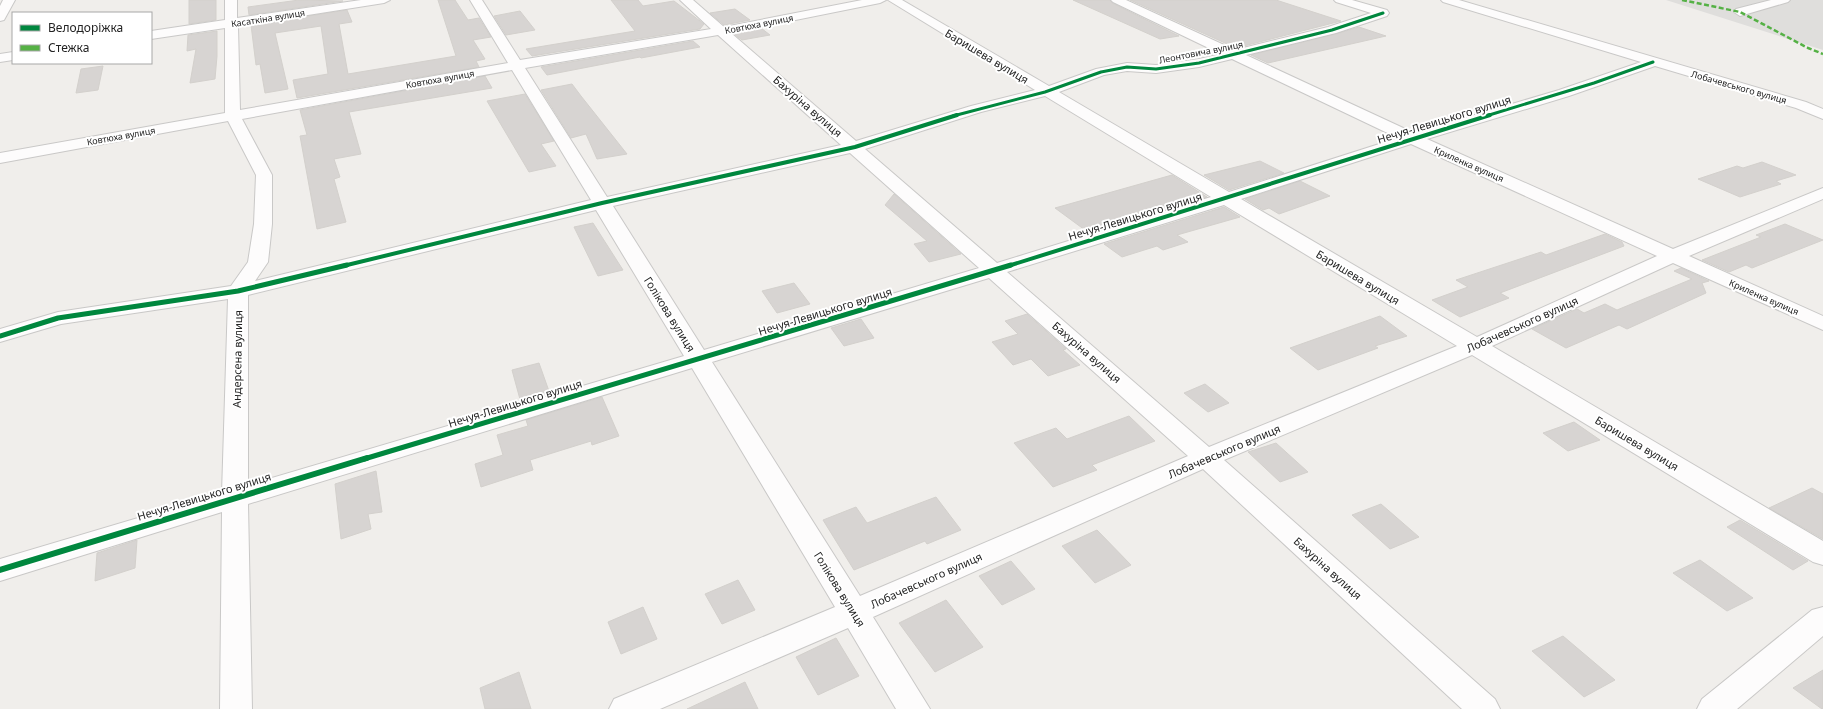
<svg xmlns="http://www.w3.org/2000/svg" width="1823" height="709" viewBox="0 0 1823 709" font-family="'Noto Sans',sans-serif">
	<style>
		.residential { fill: #dfdedc }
		.building { fill: #d7d4d2; stroke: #d3d0cc }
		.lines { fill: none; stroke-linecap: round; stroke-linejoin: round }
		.minor-casing { stroke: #c9c8c7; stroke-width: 2 }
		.minor { fill: #fdfcfc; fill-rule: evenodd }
		.quiet { stroke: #55b145; stroke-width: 2.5; stroke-dasharray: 5 2.5; stroke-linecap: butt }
		.cycleway-far3-casing { stroke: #fff; stroke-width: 4.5 }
		.cycleway-far2-casing { stroke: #fff; stroke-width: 6 }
		.cycleway-far1-casing { stroke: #fff; stroke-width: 8 }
		.cycleway-casing { stroke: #fff; stroke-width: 9 }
		.cycleway-far3 { stroke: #00873e; stroke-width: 3 }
		.cycleway-far2 { stroke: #00873e; stroke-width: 4 }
		.cycleway-far1 { stroke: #00873e; stroke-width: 5 }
		.cycleway { stroke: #00873e; stroke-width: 6 }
		.labels { text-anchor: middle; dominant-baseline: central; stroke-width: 4; stroke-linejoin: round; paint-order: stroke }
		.far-street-label { font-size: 9px; fill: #222; stroke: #fff }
		.street-label { font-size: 11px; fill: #222; stroke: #fff }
	</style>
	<rect width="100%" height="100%" fill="#f0eeeb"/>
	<path class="residential" d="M1666 0H1823V50Z"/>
	<path class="building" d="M189 0H216V20L189 24Z
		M299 0 343 1 249 15 248 7Z
		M438 0H455L468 20 479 18 491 37 473 40 485 59 476 61 479 67 297 98 293 80 328 74 321 26 275 33 288 89 265 93 260 64 256 65 251 25 347 10 352 22 339 24 348 74 456 56Z
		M611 0H638L643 6 674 1 704 24 700 29 532 56 526 49 635 31Z
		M1073 0H1110L1112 3 1179 36 1160 39Z
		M1130 0H1276L1341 21 1236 48Z
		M735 9 750 20 724 25 710 13Z
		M520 11 535 30 506 35 494 16Z
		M1359 27 1386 36 1268 63 1251 55 1336 34Z
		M761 28 770 35 742 40 734 34Z
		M217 31V56L215 79 190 83 196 49 187 51 188 35Z
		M693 41 700 47 641 58 640 57 547 75 541 67Z
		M103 66 98 90 76 93 81 69Z
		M485 76 492 88 349 112 361 154 334 159 340 177 334 179 346 222 317 229 300 136 307 135 300 110Z
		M572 84 581 96 627 154 597 159 586 134 571 138 541 90Z
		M525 94 554 141 541 144 556 166 529 172 487 101Z
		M1260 161 1284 173 1229 190 1204 175Z
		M1762 162 1796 175 1776 181 1781 184 1740 197 1698 179 1737 166 1743 168Z
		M1172 175 1207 197 1089 233 1055 208Z
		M1300 181 1330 196 1279 214 1269 208 1263 210 1245 199Z
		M894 194 961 254 929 262 914 244 927 241 885 205Z
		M1224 207 1240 217 1177 235 1188 242 1163 250 1157 246 1122 257 1104 244Z
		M593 223 623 270 598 276 574 227Z
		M1785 224 1823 240 1752 268 1746 265 1729 272 1702 260 1761 237 1756 235Z
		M1605 234 1622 242 1624 246 1500 293 1509 298 1460 317 1432 300 1468 287 1456 280 1541 252 1546 255Z
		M1681 268 1709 281 1702 283 1706 293 1627 329 1619 325 1566 348 1532 329 1577 309 1584 313 1605 304 1617 310 1692 279 1674 271Z
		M794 283 810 304 777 313 762 291Z
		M1027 314 1066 349 1063 350 1080 365 1048 376 1031 359 1013 365 992 342 1018 334 1005 321Z
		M1380 316 1407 336 1375 346 1378 348 1318 370 1290 348Z
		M861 319 874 338 844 346 831 328Z
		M539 363 550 394 521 403 512 370Z
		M1205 384 1229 403 1208 412 1184 393Z
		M602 397 619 436 592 445 591 441 530 460 533 470 481 487 475 464 503 455 497 435 528 426 526 420Z
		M1129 416 1155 441 1092 465 1097 470 1053 487 1014 443 1056 428 1067 439Z
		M1574 422 1600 440 1568 451 1543 433Z
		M1276 443 1308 472 1280 482 1248 452Z
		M376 471 382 512 368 514 371 529 341 539 335 484Z
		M1812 488 1823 494V539L1769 508Z
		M936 497 961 530 927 544 925 541 854 570 823 520 856 507 867 523Z
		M1381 504 1419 537 1390 549 1352 515Z
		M1740 520 1808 561 1793 570 1727 527Z
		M1097 530 1131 565 1095 583 1062 546Z
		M137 540 135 568 95 581 97 553Z
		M1700 560 1753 598 1727 611 1673 573Z
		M1011 561 1035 589 1002 605 979 576Z
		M738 580 755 610 722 624 705 594Z
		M946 600 983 647 935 672 899 623Z
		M643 607 657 639 621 654 608 622Z
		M1563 636 1615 680 1584 697 1532 651Z
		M836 638 859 676 818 695 796 657Z
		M1823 670V709H1822L1793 688Z
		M519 672 531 709H485L480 688Z
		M745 682 758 709H687Z"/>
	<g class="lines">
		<defs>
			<path id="minor" d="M3 0H15L4 20 0 21V6Z
				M225 0H237V18L361 0H390L384 3 238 26 240 110 508 63 470 0H482L520 60 711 29 680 0H693L724 27 862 0H886L880 3 731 33 856 141 971 106 1035 90 888 0H902L1049 86 1096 69 1127 63 1156 65 1199 59 1221 54 1113 2 1111 0H1126L1235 50 1328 27 1371 13 1336 2 1334 0H1352L1387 10 1389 13 1387 16 1336 33 1246 55 1414 133 1559 90 1641 62 1443 2 1441 0H1459L1806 102 1823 109V119L1796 108 1655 66 1569 96 1427 139 1673 249 1823 188V199L1689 256 1823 316V330L1673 263 1492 346 1823 541V565L1813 562 1472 355 1224 460 1495 699 1500 709H1462L1203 469 873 617 930 709H896L848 628 660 709H609L614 699 835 607 692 368 248 504 252 709H220L222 512 0 581V559L222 493 228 299 61 324 0 342V329L58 312 231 286 248 262 254 224 256 175 228 121 0 163V153L225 113V28L151 39V31L225 20ZM718 35 841 145 607 197 525 68ZM1232 59 1398 138 1229 192 1059 92 1104 75 1127 71 1156 73 1199 67ZM512 70 591 200 255 281 268 262 272 224V175L242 119ZM1045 96 1211 197 997 263 865 149 981 112ZM1411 144 1657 256 1477 337 1241 199ZM850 153 979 268 704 350 613 206ZM1224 205 1457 346 1209 447 1007 272ZM596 210 684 356 248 485V295ZM989 278 1188 456 860 596 712 362Z
				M1771 0H1790L1788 2 1740 16 1734 12 1736 9Z
				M13 52V60L0 62V54Z
				M1823 607V636L1737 709H1697L1702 699 1812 610Z"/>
		</defs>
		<use href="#minor" class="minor-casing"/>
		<use href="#minor" class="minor"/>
		<path class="quiet" d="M1682 0 1740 12 1808 48 1823 54"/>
		<defs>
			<path id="cycleway-far3" d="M953 116 1045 92 1101 72 1127 67 1156 69 1199 63 1332 30 1383 13
				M1486 116 1594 83 1653 62"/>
			<path id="cycleway-far2" d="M343 266 602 203 855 147 957 115
				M1008 266 1490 115"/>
			<path id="cycleway-far1" d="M0 336 58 318 238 291 347 265
				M364 459 1011 265"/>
			<path id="cycleway" d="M0 570 367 458"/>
		</defs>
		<use href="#cycleway-far3" class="cycleway-far3-casing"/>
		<use href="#cycleway-far2" class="cycleway-far2-casing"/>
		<use href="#cycleway-far1" class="cycleway-far1-casing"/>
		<use href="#cycleway" class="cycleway-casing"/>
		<use href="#cycleway-far3" class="cycleway-far3"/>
		<use href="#cycleway-far2" class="cycleway-far2"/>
		<use href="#cycleway-far1" class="cycleway-far1"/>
		<use href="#cycleway" class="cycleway"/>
	</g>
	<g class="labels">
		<g class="far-street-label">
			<text transform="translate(268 18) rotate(-9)">Касаткіна вулиця</text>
			<text transform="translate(759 24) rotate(-11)">Ковтюха вулиця</text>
			<text transform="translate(1201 52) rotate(-11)">Леонтовича вулиця</text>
			<text transform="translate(440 79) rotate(-10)">Ковтюха вулиця</text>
			<text transform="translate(1739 87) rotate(16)">Лобачевського вулиця</text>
			<text transform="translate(121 136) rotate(-10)">Ковтюха вулиця</text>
			<text transform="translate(1469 164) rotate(24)">Криленка вулиця</text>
			<text transform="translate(1764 297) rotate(24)">Криленка вулиця</text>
		</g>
		<g class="street-label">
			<text transform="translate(987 56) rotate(31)">Баришева вулиця</text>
			<text transform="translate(808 106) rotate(41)">Бахуріна вулиця</text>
			<text transform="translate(1444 119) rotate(-17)">Нечуя-Левицького вулиця</text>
			<text transform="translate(1135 216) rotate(-17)">Нечуя-Левицького вулиця</text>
			<text transform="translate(1358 277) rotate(31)">Баришева вулиця</text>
			<text transform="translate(825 311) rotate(-17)">Нечуя-Левицького вулиця</text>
			<text transform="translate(670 314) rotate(58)">Голікова вулиця</text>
			<text transform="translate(1522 324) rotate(-24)">Лобачевського вулиця</text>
			<text transform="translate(1087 352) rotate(41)">Бахуріна вулиця</text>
			<text transform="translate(237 359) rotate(-89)">Андерсена вулиця</text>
			<text transform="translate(515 403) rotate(-17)">Нечуя-Левицького вулиця</text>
			<text transform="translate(1637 443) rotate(31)">Баришева вулиця</text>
			<text transform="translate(1224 451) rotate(-23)">Лобачевського вулиця</text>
			<text transform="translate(204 496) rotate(-17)">Нечуя-Левицького вулиця</text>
			<text transform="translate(1328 568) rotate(42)">Бахуріна вулиця</text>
			<text transform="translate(926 580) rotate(-24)">Лобачевського вулиця</text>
			<text transform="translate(840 589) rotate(58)">Голікова вулиця</text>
		</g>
	</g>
	<rect x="12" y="12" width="140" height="52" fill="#ffffff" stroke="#a7a7a7"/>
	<rect x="20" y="25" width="20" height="6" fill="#00873e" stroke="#a7a7a7"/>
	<text x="48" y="32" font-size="12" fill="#222222">Велодоріжка</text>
	<rect x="20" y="45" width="20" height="6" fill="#55b145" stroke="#a7a7a7"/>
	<text x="48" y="52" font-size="12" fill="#222222">Стежка</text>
</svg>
